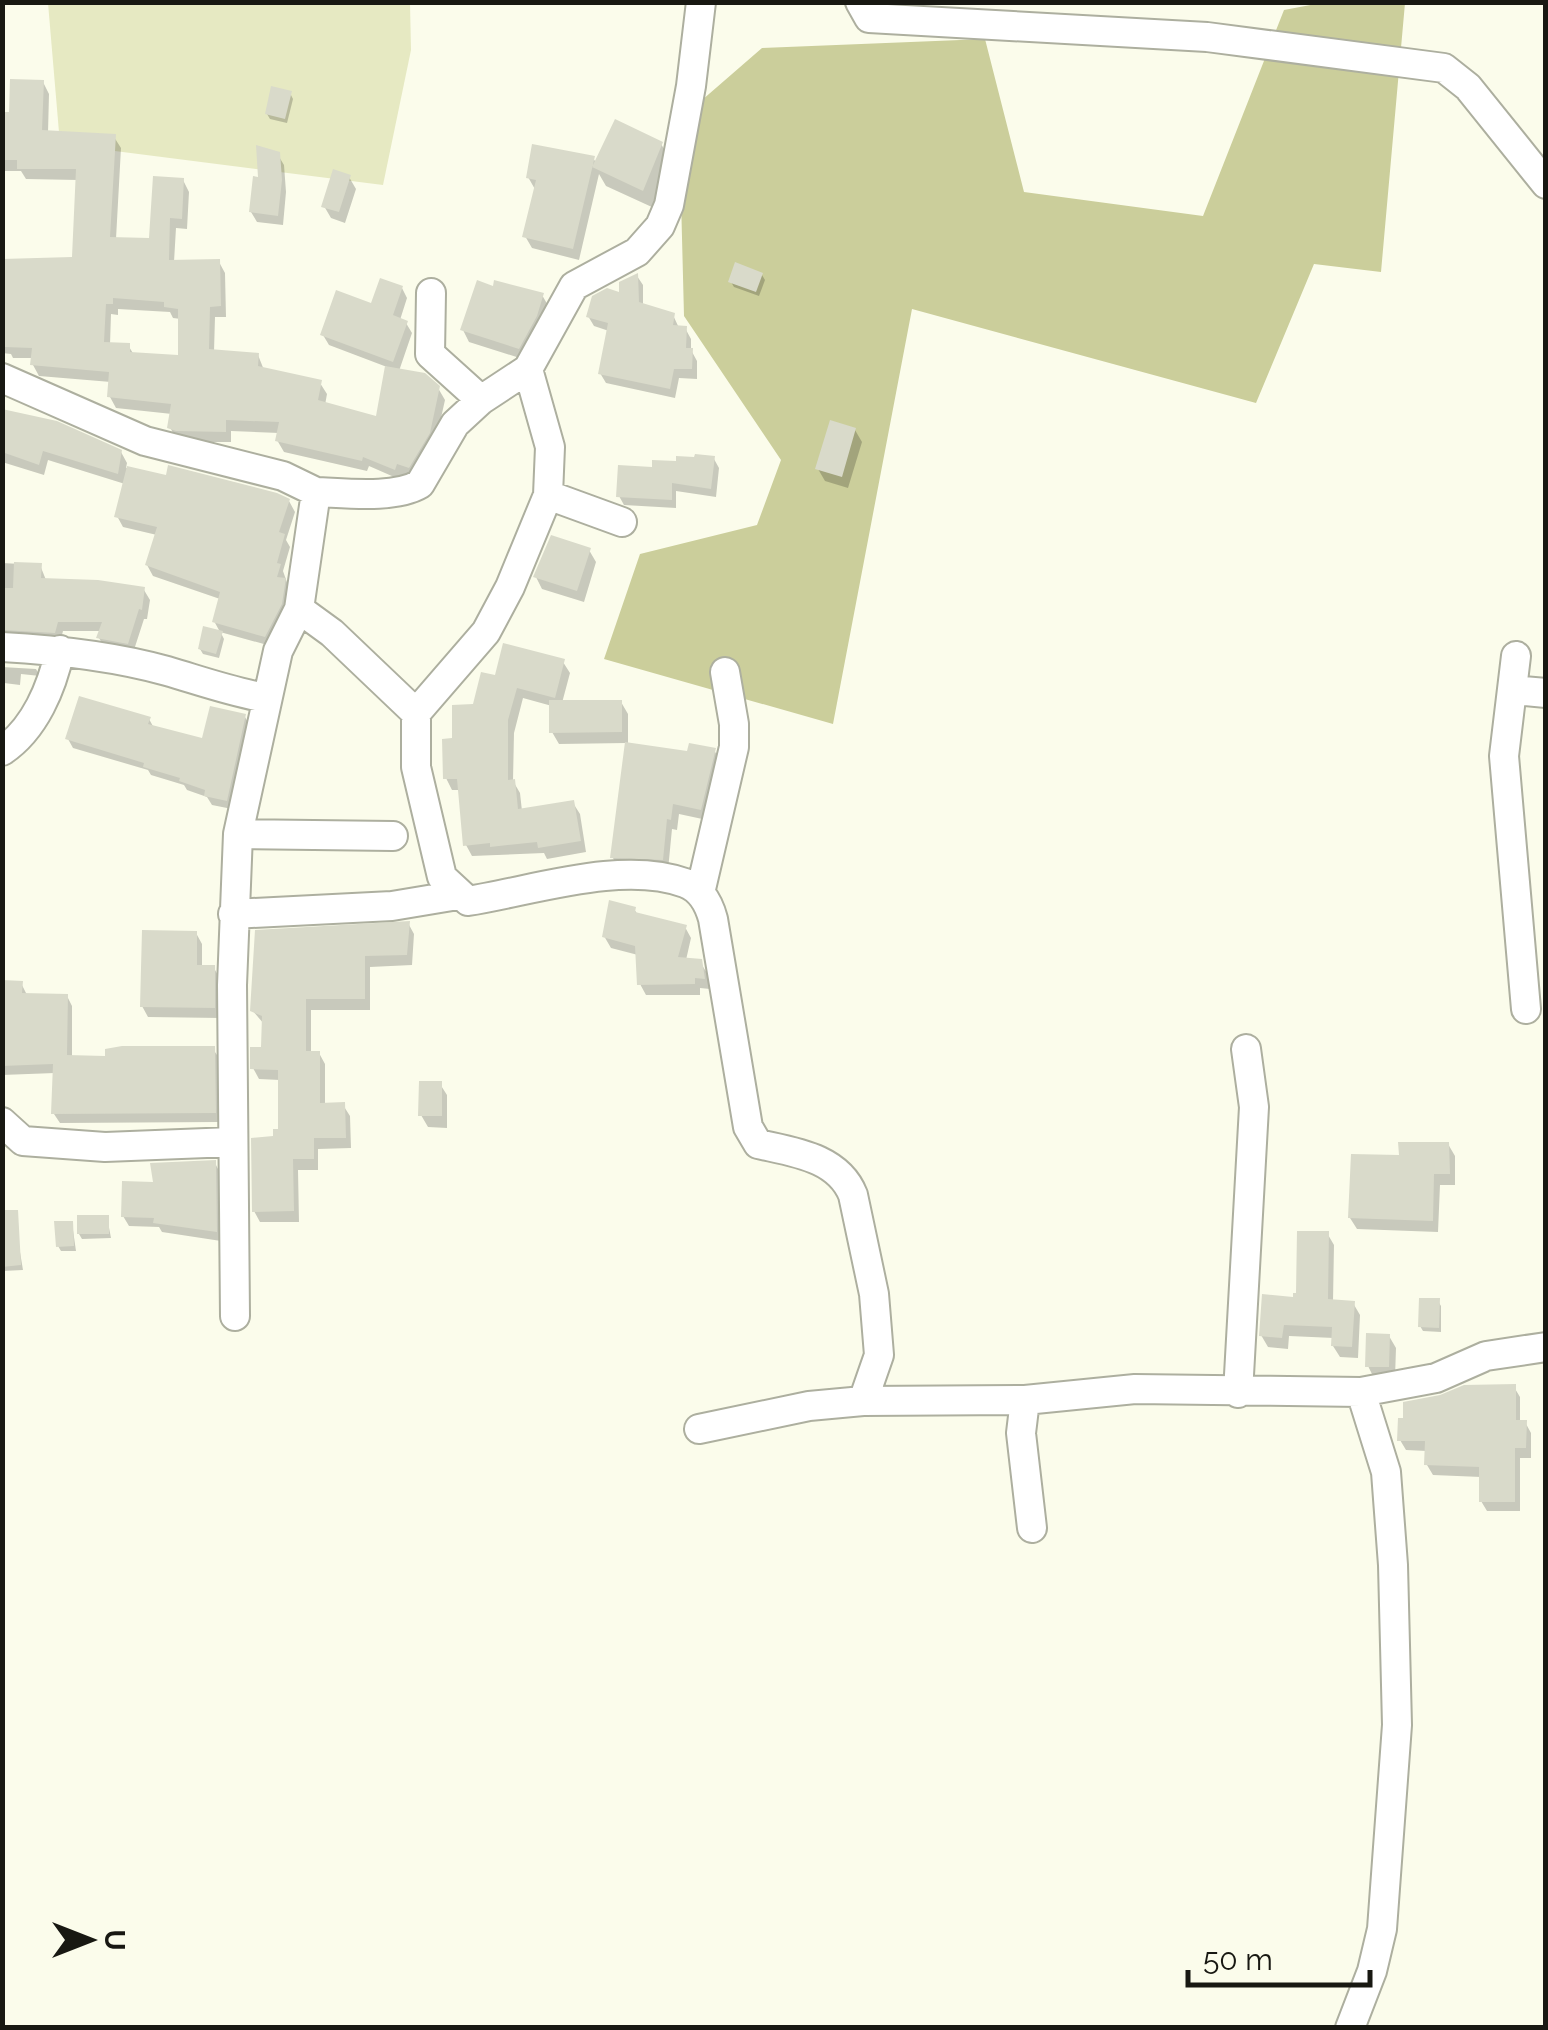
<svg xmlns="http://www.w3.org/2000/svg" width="1548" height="2030" viewBox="0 0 1548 2030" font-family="Raleway,sans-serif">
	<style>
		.green { fill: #e6e9c2 }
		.forest { fill: #cbce9b }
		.shadow { fill: #0003; fill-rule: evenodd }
		.building { fill: #d9daca; fill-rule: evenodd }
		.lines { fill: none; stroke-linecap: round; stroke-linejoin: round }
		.street-casing { stroke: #adaf9f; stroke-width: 32 }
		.street { stroke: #fff; stroke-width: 28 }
	</style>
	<rect width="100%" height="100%" fill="#fbfceb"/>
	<path class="green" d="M48 3H410L411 50 383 185 60 144Z"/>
	<path class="forest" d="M1321 3H1405L1381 272 1314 264 1256 403 912 309 833 724 604 659 640 554 757 525 781 460 684 316 679 120 762 48 985 39 1024 192 1203 216 1284 10Z"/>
	<path class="shadow" d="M43 82 49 94 48 133 114 137 121 148 116 239 151 240 183 180 189 192 187 229 176 228 174 262H219L225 273 226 317H215L214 352 258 355 264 370 320 383 327 394 325 405 378 419 387 367 329 345 323 335 402 288 407 298 400 320 406 323 412 333 399 371 438 388 445 400 435 445 415 478 404 474 401 480 369 466 367 471 284 452 277 440 279 433 231 431V442H187L176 439 170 427 172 414 116 408 110 397 111 382 39 376 33 365V358H13L11 354 2 353 3 259H74L78 180 26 179 21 171H2V115H12ZM118 309 170 312 173 318 181 319V357L134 355 128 345H110L111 314 118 315Z
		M290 93 293 99 287 123 270 119 267 114Z
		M661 144 672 162 654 208 606 186 599 174 579 260 532 248 525 236 536 191 528 177 593 158 597 164Z
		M278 155 284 165 286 192 283 225 257 222 251 212 261 179Z
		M349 177 356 189 345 223 331 218 324 206Z
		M762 275 765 280 759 296 734 287 731 282Z
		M637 276 643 285V306L673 315 679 328H685L691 339V350L697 361V379L679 378 675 398 606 383 600 373 609 331 594 326 588 316 622 295Z
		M495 289 542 295 549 307 526 360 469 342 463 330Z
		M2 412 121 452 127 463 126 468 289 501 295 512 286 540 290 547 283 571 290 591 287 615 271 646 220 632 214 621 220 599 153 576 147 565 157 535 123 527 117 516 125 484 48 460 44 475 2 462Z
		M855 430 862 442 848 488 825 481 818 469Z
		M714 459 719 468 716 497 676 491V508L624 505 619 496 655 469Z
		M589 550 596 562 584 602 542 589 536 577Z
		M2 563 40 565 46 580 144 590 150 600 147 619H144L133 653 105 648 99 638 101 631H63L60 643 2 638Z
		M221 633 224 639 219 658 203 654 200 649Z
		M563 662 570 673 562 703 621 702 628 714V745L689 754 714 750 721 762 707 820 679 814 677 830 672 829 668 870 619 869 613 858 627 743 559 744 552 732V706L523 698 514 733 513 781 520 793 522 811 573 803 580 814 586 852 547 859 544 853 472 856 466 845 461 790H452L446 778 455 741 474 707 497 678Z
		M2 667 36 669 40 676 21 674 20 685 4 683 2 701Z
		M245 717 250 726 232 809 212 805 207 797 187 790 184 785 151 775 148 770 73 748 68 739 149 719 154 728 204 741Z
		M634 909 638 915 685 927 691 938 686 960 700 962 707 973 710 989 700 988V995H646L640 984 638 955 611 948 604 936Z
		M408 923 414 934 412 965 370 967V1010H311V1053H319L325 1064V1105H343L350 1116 351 1148 318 1149V1170H298L299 1222H260L254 1211 280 1131V1080L259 1079 253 1068 263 1049 264 1024 252 1010Z
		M196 933 202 944V967L214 968 220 979V1018L148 1017 142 1006Z
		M2 981 21 983 27 995 67 996 72 1006V1058L107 1059 213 1049 219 1058 220 1122 60 1123 54 1114 55 1073 2 1075Z
		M440 1084 447 1095V1128L428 1127 421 1115Z
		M1448 1144 1455 1156V1185H1440L1438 1232 1357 1229 1350 1218 1401 1158Z
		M215 1163 220 1173 221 1241 162 1232 159 1227 129 1226 123 1216 156 1185Z
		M107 1217 111 1238 82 1239 79 1234Z
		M72 1223 76 1251H61L58 1246Z
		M1327 1233 1334 1245 1333 1302 1353 1303 1360 1315 1358 1358 1340 1357 1333 1346 1334 1338 1289 1336 1288 1349 1268 1347 1261 1335 1295 1300Z
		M19 1246 23 1270 3 1271 2 1247Z
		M1438 1301 1441 1306V1332L1423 1331 1420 1326Z
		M1389 1336 1396 1348 1395 1378H1374L1368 1366Z
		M1514 1387 1520 1397V1422H1525L1531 1433V1458H1520V1511H1487L1481 1501V1477L1433 1475 1427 1465V1451L1406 1450 1400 1440Z"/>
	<path class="building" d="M10 79 44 80 42 130 116 134 110 237 149 238 153 176 184 178 182 219 170 218 169 260 220 259 221 306 210 307 209 349 259 353 258 366 322 380 318 400 376 416 385 366 425 373 440 386 430 433 409 468 397 464 395 470 363 457 362 461 275 441 279 422 226 420V432L176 431 167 428 171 404 107 397 109 372 30 365 32 348 4 347 2 259 72 257 76 169H17V160H2V112H9ZM113 298 164 302V307L178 309V355L130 352V343L104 342 106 304H113Z
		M271 86 292 91 285 119 265 114Z
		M615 119 663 142 643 191 592 167Z
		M532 144 595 156 573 249 522 237 536 180 526 178Z
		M256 145 280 152 282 180 278 216 249 212 253 176 258 177Z
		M333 169 351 175 339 212 321 207Z
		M735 262 763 273 756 292 728 282Z
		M638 273 639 302 675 313 673 325 687 326 686 348H693L692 369H674L670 389 598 374 608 323 586 317 592 296 607 288 619 292V282Z
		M380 278 403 286 393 315 408 321 393 362 320 335 336 290 371 303Z
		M477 280 493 286 494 280 544 293 537 316 519 349 460 330Z
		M2 409 57 421 122 450 118 474 43 451 39 465 2 452Z
		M830 420 856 428 842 477 815 469Z
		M695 454 715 456 711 489 672 483V500L616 497 618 465 652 467V460L676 461V456L694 457Z
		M168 465 277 493 290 499 279 532 285 534 277 563 281 564 277 577 286 578 282 604 265 637 212 622 220 592 145 565 157 527 114 517 127 466 166 475Z
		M551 535 591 548 577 591 533 577Z
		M14 562 42 563 41 578 98 580 145 587 142 610 139 609 128 644 96 638 102 622H58L55 633 2 630V588H13Z
		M203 626 223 631 216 654 198 649Z
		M503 643 565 659 555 698 517 688 508 720V780L515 779 518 809 574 800 581 841 538 848 537 842 490 847V843L463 846 457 779H443L442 739 452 738V705L473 704 481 672 495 675Z
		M79 696 151 717 148 724 202 738 210 706 246 714 227 801 204 796 205 790 179 781 180 778 143 767 144 763 65 739Z
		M549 700H622V732L549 733Z
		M625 742 687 751 689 743 716 748 701 810 673 804 671 820 667 819 663 860 610 858Z
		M609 900 636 907 635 912 687 925 678 957 702 959 705 979 695 978V984L637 985 635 946 602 937Z
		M410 921 407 955 365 956V999H306V1051H320V1103L345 1102 346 1138H314V1159H293L294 1211 252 1212 251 1138 273 1136V1129H278V1070L250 1069V1047H261L262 1016 250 1011 255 930Z
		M142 930 197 931V965H215V1008L140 1007Z
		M2 980 23 981 22 993 68 994 67 1055 105 1056V1049L122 1046H215L216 1113 51 1114 53 1064 2 1066Z
		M419 1081H442V1116H418Z
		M1398 1142H1449L1450 1174H1434L1433 1221 1348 1218 1351 1154 1399 1155Z
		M216 1160 217 1232 153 1223 154 1218 121 1217 122 1181 153 1182 150 1163Z
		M2 1210H18L21 1265 2 1267Z
		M77 1215H109V1234H77Z
		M54 1221H73L74 1246 56 1247Z
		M1297 1231H1329L1328 1299 1355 1301 1352 1347 1331 1346 1332 1327 1284 1325 1282 1338 1259 1336 1262 1294 1293 1297V1293H1296Z
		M1419 1298H1440L1439 1328 1418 1327Z
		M1366 1333 1390 1334 1389 1367H1365Z
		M1516 1384V1420H1527L1526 1448H1515V1502H1479V1467L1424 1465 1425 1441H1397L1398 1418H1403V1402L1440 1395 1464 1385Z"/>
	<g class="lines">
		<defs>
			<path id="street" d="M860 2 869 18 1207 37 1444 68 1468 87 1546 184
				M431 293 430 354 481 400
				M2 378 145 441 283 476 316 492 299 609 332 633 416 713V767L442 877 468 901C532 891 622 860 685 883 701 889 709 904 713 919L748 1127 758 1144C793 1152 838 1157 853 1195L874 1294 879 1355 863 1401
				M316 492C345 493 395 499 420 484L455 424 481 400 528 369 574 286 637 252 660 226 669 205 691 86 701 2
				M548 495 622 522
				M2 647C58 650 113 656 167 671 201 681 232 692 266 698
				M1516 656 1504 756 1526 1009
				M1512 690 1546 693
				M416 713 486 632 510 587 548 495 550 447 528 369
				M2 751C35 729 52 687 60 650
				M238 834 393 836
				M700 893 734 747V724L725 672
				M233 914 392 906 458 895
				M2 1122 23 1141 105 1147 232 1142
				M235 1316 232 985 238 834 278 651 299 609
				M1238 1393 1254 1107 1246 1049
				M1025 1400 1021 1433 1032 1528
				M699 1429 809 1406 863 1401 1025 1400 1135 1389 1361 1392 1436 1378 1486 1356 1546 1347
				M1350 2028 1372 1971 1382 1929 1397 1725 1393 1565 1386 1472 1361 1392"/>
		</defs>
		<use href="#street" class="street-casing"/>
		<use href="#street" class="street"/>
	</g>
	<rect width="1548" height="2030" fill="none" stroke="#181812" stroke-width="10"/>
	<g transform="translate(90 1940) rotate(90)" stroke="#fbfceb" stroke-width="8" paint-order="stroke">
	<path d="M0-8L18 38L0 25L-18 38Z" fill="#181812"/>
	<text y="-15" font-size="28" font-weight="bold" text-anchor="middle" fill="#181812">U</text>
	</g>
	<path d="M1188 1970v15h182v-15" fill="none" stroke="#181812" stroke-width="5"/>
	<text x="1203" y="1970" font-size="30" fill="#181812" stroke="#fbfceb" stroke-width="8" paint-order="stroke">50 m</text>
</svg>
